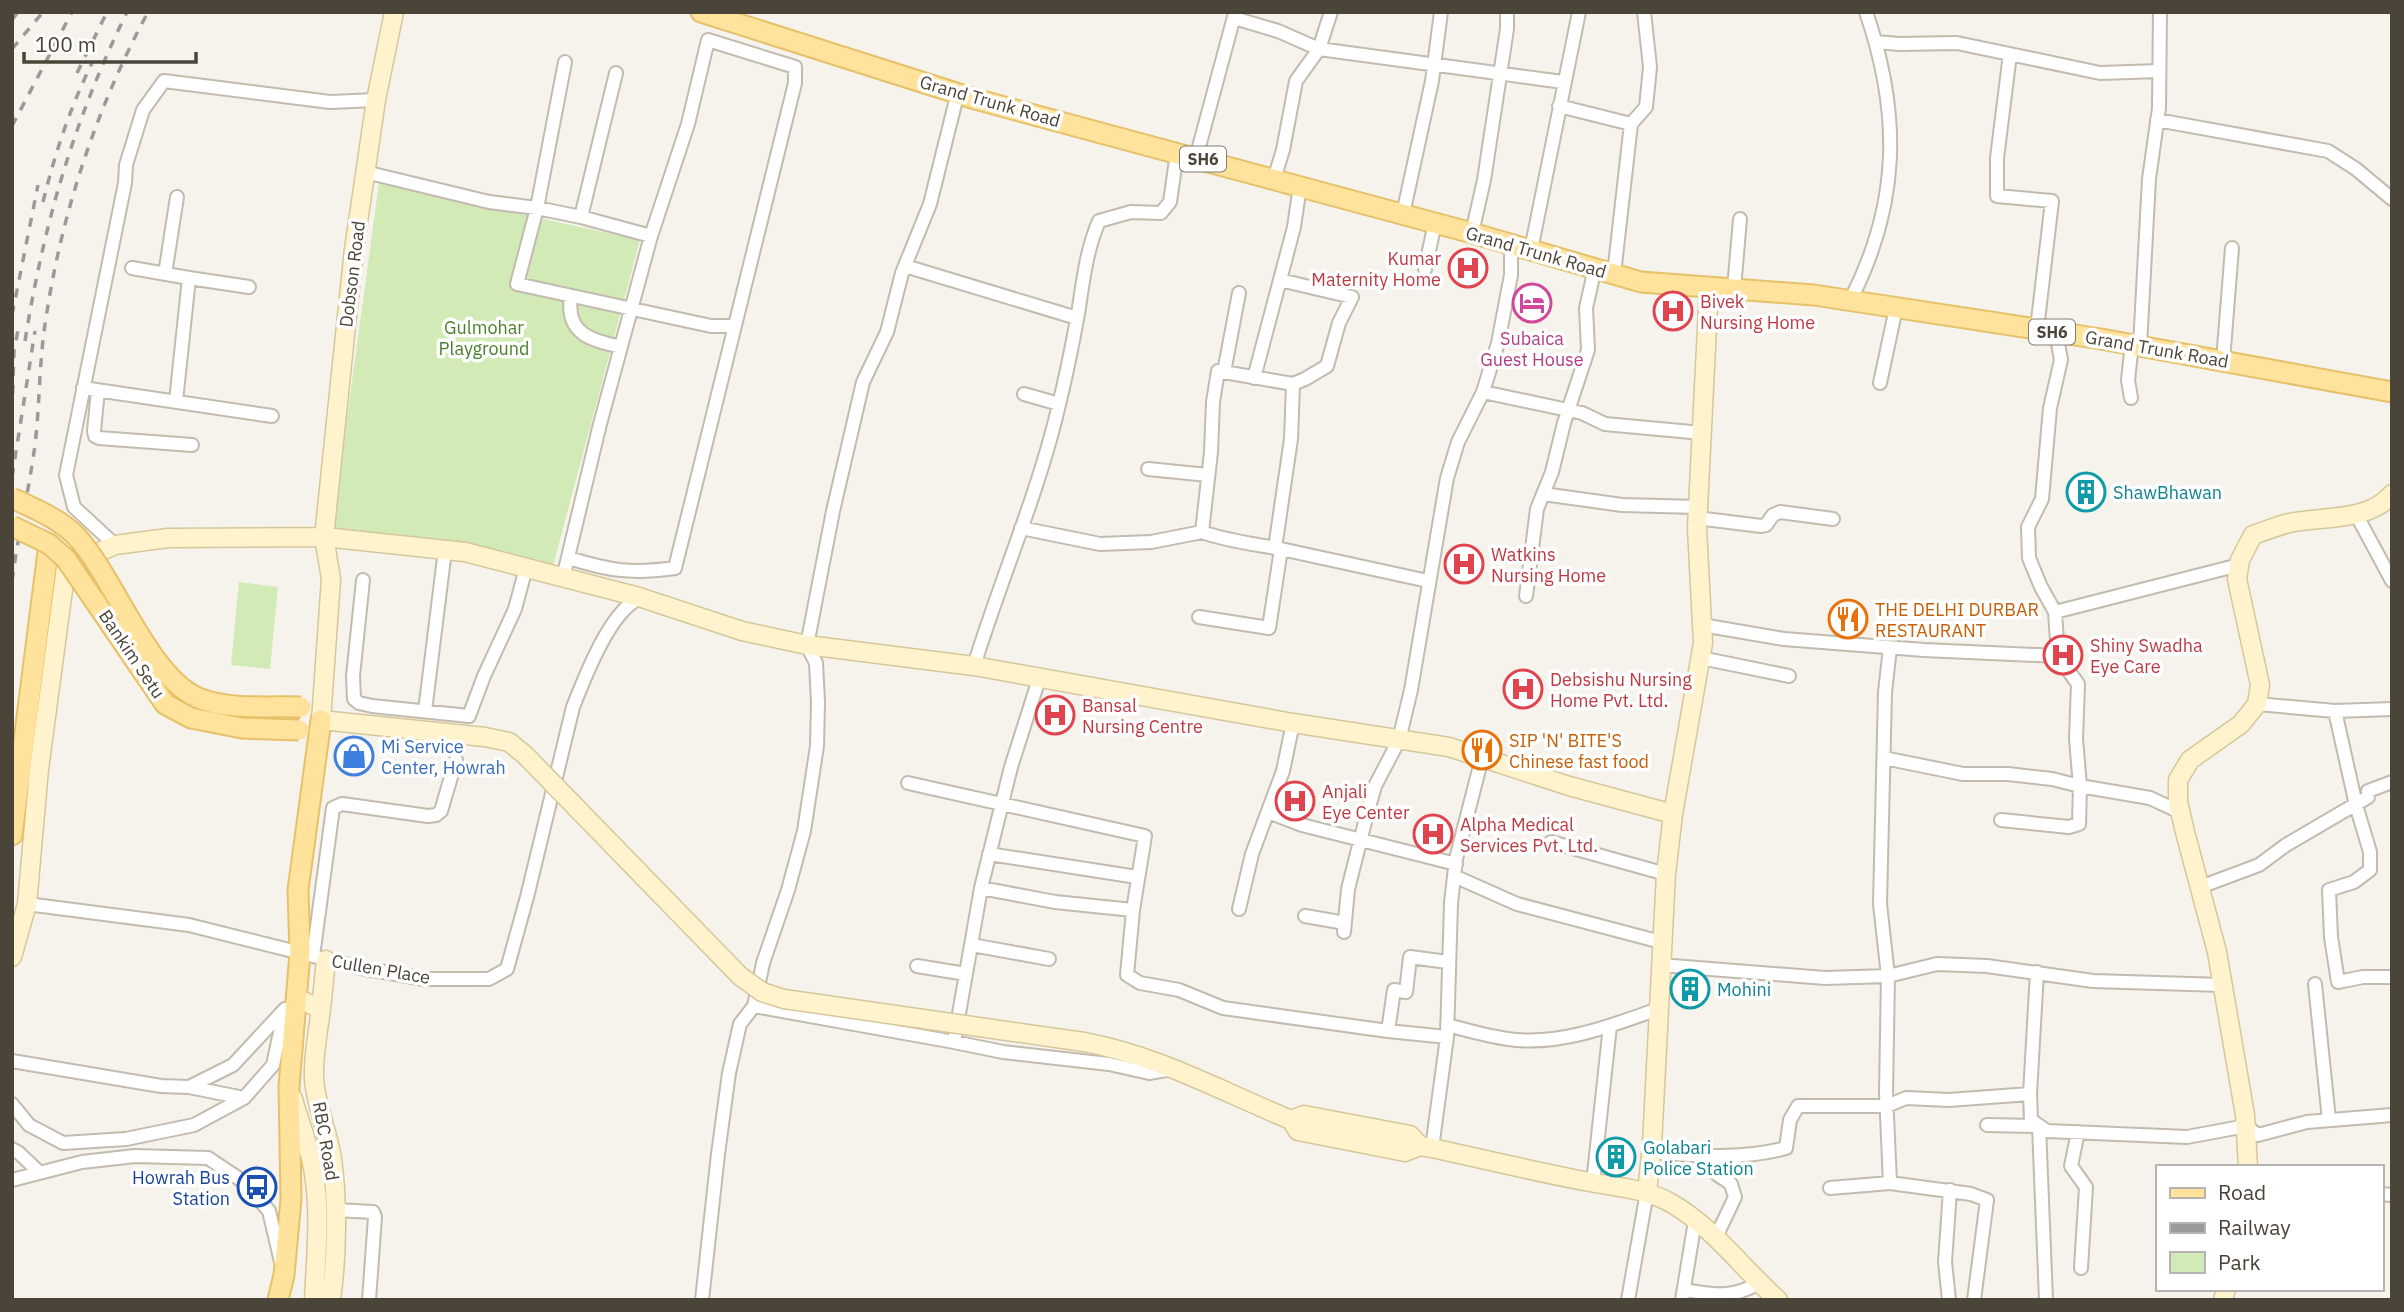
<svg xmlns="http://www.w3.org/2000/svg" width="2404" height="1312" viewBox="0 0 2404 1312" font-family="'IBM Plex Sans',sans-serif">
	<style>
		.green { fill: #d2eab5 }
		.lines { fill: none; stroke-linecap: round; stroke-linejoin: round }
		.street-casing { stroke: #c2bbae; stroke-width: 16 }
		.secondary-casing { stroke: #d6c79b; stroke-width: 21 }
		.primary-casing { stroke: #e6c16a; stroke-width: 23 }
		.street { stroke: #fff; stroke-width: 12 }
		.secondary { stroke: #fff3cd; stroke-width: 18 }
		.primary { stroke: #ffe39c; stroke-width: 19 }
		.rail { stroke: #9a9a9a; stroke-width: 3.5; stroke-dasharray: 9 9; stroke-linecap: butt }
		.secondary-bridge-casing { stroke: #d6c79b; stroke-width: 21; stroke-linecap: butt }
		.primary-bridge-casing { stroke: #e6c16a; stroke-width: 23; stroke-linecap: butt }
		.secondary-bridge { stroke: #fff3cd; stroke-width: 18 }
		.primary-bridge { stroke: #ffe39c; stroke-width: 19 }
		.labels { text-anchor: middle; dominant-baseline: central; stroke-width: 7; stroke-linejoin: round; paint-order: stroke }
		.shield { fill: #fff; stroke: #817c74; stroke-width: 2 }
		.shield-label { font-size: 16px; font-weight: bold; fill: #4b4439 }
		.street-label { font-size: 18px; fill: #4b4439; stroke: #fff }
		.health-label { font-size: 18px; fill: #be3a42; stroke: #fff; text-anchor: start }
		.park-label { font-size: 18px; fill: #4a7f2a; stroke: #fff }
		.hotel-label { font-size: 18px; fill: #b23c85; stroke: #fff }
		.culture-label { font-size: 18px; fill: #0d838f; stroke: #fff; text-anchor: start }
		.food-label { font-size: 18px; fill: #c56008; stroke: #fff; text-anchor: start }
		.shop-label { font-size: 18px; fill: #366cbe; stroke: #fff; text-anchor: start }
		.transit-label { font-size: 18px; fill: #164399; stroke: #fff; text-anchor: end }
	</style>
	<rect width="100%" height="100%" fill="#f6f3ec"/>
	<path class="green" d="M379 183 640 240 553 566 332 528Z
		M239 582 278 587 270 669 231 665Z"/>
	<g class="lines">
		<defs>
			<path id="street" d="M1234 18 1278 31 1319 49 1563 82
				M1876 42 1899 44 1957 43 2100 73 2159 71
				M2010 54 1997 158V196L2052 201 2037 329
				M565 62 537 208 517 284 711 326H733
				M1559 106 1631 124 1614 274
				M2157 120 2328 151 2356 169 2392 199
				M1631 124 1646 107 1650 67 1644 12
				M1196 158 1235 13
				M365 172 489 202 537 208 581 217 651 236
				M1274 179 1283 150 1296 81 1319 49 1331 12
				M1403 214 1432 81 1441 12
				M581 217 616 73
				M1472 233 1484 180 1507 29V12
				M1531 250 1579 12
				M905 266 1077 318
				M132 268 189 278
				M1425 269 1435 223
				M165 274 177 197
				M1280 280 1352 297 1339 323 1327 366 1305 379 1293 384
				M1734 289 1740 219
				M571 296C565 334 591 340 621 347
				M1850 301C1900 204 1901 114 1866 12
				M2140 346 2149 179 2159 108 2160 12
				M2223 361 2232 248
				M1224 372 1239 293
				M1254 378 1294 227 1300 186
				M1880 383 1896 308
				M83 388 272 416
				M98 390 94 431 95 436 99 438 192 445
				M1483 392 1582 413 1605 424 1702 433
				M1024 394 1059 404
				M2131 398 2128 380 2132 344
				M176 401 189 278 249 287
				M1148 469 1208 475
				M1543 494 1622 505 1698 507
				M2356 514 2392 581
				M1697 518 1761 526 1766 525 1773 515 1780 512 1833 519
				M1021 528 1100 544 1151 542 1202 532
				M115 545 74 507 66 475 125 183 126 165 143 110 164 81 330 102 376 100
				M1275 548 1291 439 1293 384 1218 371 1213 402 1211 452 1202 532C1227 541 1254 544 1281 549L1428 581
				M563 578 600 424 651 236 688 124 708 40 795 67V83L675 568C632 574 610 571 569 558
				M363 580 353 676 354 699 359 703 372 706 469 716 484 676 515 609 526 568
				M1526 596 1537 509 1552 472 1564 423 1588 350 1586 308 1595 268
				M2055 612 2041 587 2029 558 2028 527 2042 499 2050 408 2061 360 2056 332
				M1199 617 1269 628 1281 549
				M1702 625 1784 639 1924 650 2058 656
				M1890 648 1885 692 1880 904 1888 976 1886 1093 1890 1183
				M1701 658 1789 676
				M974 666C1000 581 1036 499 1057 413 1065 381 1072 347 1078 314 1083 282 1086 251 1099 221L1131 212 1161 213 1170 202 1177 153
				M1039 679 1011 767 981 888 954 1042 1003 1052 1109 1064 1149 1073 1172 1069
				M2257 704 2335 711 2392 709
				M425 711 445 550
				M2335 711 2356 805 2370 852V870L2354 882 2329 890 2331 937 2338 982 2363 977H2392
				M1884 758 1963 774H2008L2052 779 2080 786 2079 824 2069 827 2001 820
				M908 783 1145 836 1133 910 1055 902 981 888
				M1268 812 1302 825 1456 864
				M2180 812 2150 798 2080 786 2076 739 2078 684 2058 656 2055 612 2239 565
				M1551 842 1666 874
				M989 854 1137 877
				M1454 876 1517 904 1661 942
				M2200 887 2259 865 2286 845 2368 797V791L2392 782
				M27 904 189 925 361 968 424 979H489L507 969 527 897 573 707C584 679 602 634 622 612 626 607 633 602 639 597
				M1239 909 1252 854 1283 771 1293 723
				M1133 910 1127 975 1140 983 1179 990 1223 1008 1388 1031 1447 1037
				M1305 916 1345 923
				M1344 932 1348 889 1367 814 1375 786 1399 740 1411 690 1447 478 1458 442 1483 392 1498 343 1511 275V244
				M972 945 1049 959
				M313 956 333 808 342 804 428 816 436 815 441 811 456 760
				M1660 965 1825 978 1888 976 1937 964 1987 966 2093 981 2223 985
				M917 966 966 974
				M2037 972 2030 1094 2031 1120 2047 1131 2187 1137 2246 1126 2258 1135 2307 1122 2392 1115
				M2315 984 2329 1120
				M754 1006 954 1042
				M1447 1025C1470 1031 1493 1038 1516 1040 1565 1044 1613 1025 1658 1009
				M1388 1031 1394 990 1406 992 1410 957 1448 962
				M12 1061 161 1086 189 1087 244 1098
				M189 1087 233 1065 285 1009
				M12 1104 29 1125 63 1143 126 1139 194 1125 244 1098 273 1065 285 1009
				M1987 1125 2039 1126 2046 1300
				M2078 1132 2071 1166 2086 1187 2081 1268
				M1432 1148 1447 1037 1451 903 1456 859 1482 758
				M12 1149 19 1153 39 1172
				M1651 1152C1696 1156 1742 1160 1786 1148L1790 1120 1798 1106H1887L1906 1098 1949 1100 2030 1094
				M1710 1156C1713 1178 1716 1172 1731 1184L1735 1197 1716 1237
				M12 1180 82 1162 135 1156 208 1158 244 1182 269 1211 281 1262
				M1593 1183 1610 1026
				M1830 1188 1890 1183 1971 1194 1987 1200 1974 1300
				M2381 1194 2392 1195
				M335 1210 373 1212 375 1217 369 1300
				M1684 1290C1715 1295 1731 1299 1759 1283
				M702 1300 718 1154 729 1073 740 1024 754 1006 763 963 788 890 804 831 817 746 818 702 816 663 807 645 833 511 863 382 887 332 902 273 930 204 958 92
				M1628 1300 1647 1192
				M1682 1300 1695 1221
				M1949 1300 1945 1262 1950 1190"/>
			<path id="secondary" d="M394 12 376 100 354 249 324 537 331 579 321 720 485 737
				M12 957 27 904 39 769 66 567 115 545 168 538 324 537 465 552 639 597 742 631 807 645 974 666 1293 723 1449 747 1569 786 1673 814
				M296 998 321 1009C318 1032 313 1056 314 1079 316 1106 328 1132 332 1159 338 1202 337 1256 331 1300
				M321 1009 326 960
				M1084 1042C1157 1055 1223 1092 1291 1120L1298 1131 1405 1152 1420 1146 1432 1148C1483 1159 1533 1171 1584 1181 1614 1187 1644 1188 1671 1203 1714 1228 1742 1268 1778 1300
				M293 1099C299 1122 309 1145 313 1168 321 1212 316 1256 314 1300
				M1291 1120 1304 1115 1410 1135 1420 1146
				M2248 1167 2245 1115 2217 952 2185 832 2178 802V780L2190 760 2241 724 2257 704 2260 685 2237 579 2240 560 2253 535C2265 531 2277 526 2289 523 2322 516 2369 522 2392 494
				M1647 1192 1652 1145 1666 874 1673 814 1703 643 1697 528 1709 287
				M2223 1300 2226 1289"/>
			<path id="primary" d="M701 12 975 99 1472 233 1641 282 1814 295 2101 339 2392 392
				M12 835 49 544
				M278 1300 284 1275 291 1199 289 1086 300 953 298 890 321 720"/>
		</defs>
		<use href="#street" class="street-casing"/>
		<use href="#secondary" class="secondary-casing"/>
		<use href="#primary" class="primary-casing"/>
		<use href="#street" class="street"/>
		<use href="#secondary" class="secondary"/>
		<use href="#primary" class="primary"/>
		<path class="rail" d="M12 20 18 12
			M12 49 43 12
			M77 73 107 12
			M12 126 72 12
			M43 202C55 153 70 108 92 63
			M12 315 38 185
			M25 341C44 222 74 120 127 12
			M12 412 14 351 19 325
			M12 477 35 331
			M12 581C18 535 29 490 35 445 40 403 39 360 46 318 62 211 97 107 148 12"/>
		<defs>
			<path id="secondary-bridge" d="M485 737 509 742 525 755 740 976 762 992 784 999 1084 1042"/>
			<path id="primary-bridge" d="M12 498C35 509 58 518 76 536 114 576 150 681 201 699 231 710 269 706 301 707
				M12 526 49 544 66 559 165 704 191 718 242 728 299 730"/>
		</defs>
		<use href="#secondary-bridge" class="secondary-bridge-casing"/>
		<use href="#primary-bridge" class="primary-bridge-casing"/>
		<use href="#secondary-bridge" class="secondary-bridge"/>
		<use href="#primary-bridge" class="primary-bridge"/>
	</g>
	<defs>
		<symbol id="hospital-ring" viewBox="-11 -11 22 22"><circle r="9.5" fill="#fff" stroke="#e0444e" stroke-width="1.5"/><path d="M-5-5h3v3.5h4V-5h3V5h-3V1.5h-4V5h-3Z" fill="#e0444e"/></symbol>
		<symbol id="hotel-ring" viewBox="-11 -11 22 22"><circle r="9.5" fill="#fff" stroke="#d1479c" stroke-width="1.5"/><path d="M-6-4.5h1.5V1H6V5H4.5V3h-9V5H-6ZM-4 0a1.8 1.8 0 1 1 3.6 0ZM.5 0V-2.5h3Q6-2.5 6 0Z" fill="#d1479c"/></symbol>
		<symbol id="building-ring" viewBox="-11 -11 22 22"><circle r="9.5" fill="#fff" stroke="#0f9aa8" stroke-width="1.5"/><path d="M-4-6H4V6H1V3H-1V6H-4ZM-2.5-4.3h1.7v1.8h-1.7ZM.8-4.3h1.7v1.8H.8ZM-2.5-1h1.7V.8h-1.7ZM.8-1h1.7V.8H.8Z" fill="#0f9aa8"/></symbol>
		<symbol id="restaurant-ring" viewBox="-11 -11 22 22"><circle r="9.5" fill="#fff" stroke="#e8710a" stroke-width="1.5"/><path d="M-5-6h1v4h1v-4h1v4h1v-4h1v5L-1.5 .5V6h-2V.5L-5-1ZM5-6V6H3V1.5H1.5Q1.5-4 5-6Z" fill="#e8710a"/></symbol>
		<symbol id="shop-ring" viewBox="-11 -11 22 22"><circle r="9.5" fill="#fff" stroke="#3f7fe0" stroke-width="1.5"/><path d="M-5-2.5h2.3a2.7 3.5 0 0 1 5.4 0H5L5.5 6h-11ZM-1.5-2.5h3a1.5 2.3 0 0 0-3 0Z" fill="#3f7fe0"/></symbol>
		<symbol id="bus-ring" viewBox="-11 -11 22 22"><circle r="9.5" fill="#fff" stroke="#1a4fb4" stroke-width="1.5"/><path d="M-5-6H5V4H4V6H2V4H-2V6H-4V4H-5ZM-3.5-4V0h7V-4ZM-3.5 1.2v1.5H-2V1.2ZM2 1.2v1.5H3.5V1.2Z" fill="#1a4fb4"/></symbol>
	</defs>
	<g fill-rule="evenodd">
		<use href="#hospital-ring" x="1446" y="246" width="44" height="44"/>
		<use href="#hotel-ring" x="1510" y="281" width="44" height="44"/>
		<use href="#hospital-ring" x="1651" y="289" width="44" height="44"/>
		<use href="#building-ring" x="2064" y="470" width="44" height="44"/>
		<use href="#hospital-ring" x="1442" y="542" width="44" height="44"/>
		<use href="#restaurant-ring" x="1826" y="597" width="44" height="44"/>
		<use href="#hospital-ring" x="2041" y="633" width="44" height="44"/>
		<use href="#hospital-ring" x="1501" y="667" width="44" height="44"/>
		<use href="#hospital-ring" x="1033" y="693" width="44" height="44"/>
		<use href="#restaurant-ring" x="1460" y="728" width="44" height="44"/>
		<use href="#shop-ring" x="332" y="734" width="44" height="44"/>
		<use href="#hospital-ring" x="1273" y="779" width="44" height="44"/>
		<use href="#hospital-ring" x="1411" y="812" width="44" height="44"/>
		<use href="#building-ring" x="1668" y="967" width="44" height="44"/>
		<use href="#building-ring" x="1594" y="1135" width="44" height="44"/>
		<use href="#bus-ring" x="235" y="1165" width="44" height="44"/>
	</g>
	<g class="labels">
		<g class="shield">
			<rect x="1180" y="146.5" width="46" height="25" rx="5"/>
			<rect x="2029" y="319.5" width="46" height="25" rx="5"/>
		</g>
		<g class="shield-label">
			<text x="1203" y="159">SH6</text>
			<text x="2052" y="332">SH6</text>
		</g>
		<g class="street-label">
			<text transform="translate(990 101) rotate(16)">Grand Trunk Road</text>
			<text transform="translate(1536 252) rotate(16)">Grand Trunk Road</text>
			<text transform="translate(352 274) rotate(-83)">Dobson Road</text>
			<text transform="translate(2157 349) rotate(10)">Grand Trunk Road</text>
			<text transform="translate(132 654) rotate(56)">Bankim Setu</text>
			<text transform="translate(381 969) rotate(10)">Cullen Place</text>
			<text transform="translate(326 1141) rotate(80)">RBC Road</text>
		</g>
		<g class="health-label">
			<text x="1441" y="258" text-anchor="end">Kumar<tspan x="1441" dy="21">Maternity Home</tspan></text>
			<text x="1700" y="301">Bivek<tspan x="1700" dy="21">Nursing Home</tspan></text>
			<text x="1491" y="554">Watkins<tspan x="1491" dy="21">Nursing Home</tspan></text>
			<text x="2090" y="645">Shiny Swadha<tspan x="2090" dy="21">Eye Care</tspan></text>
			<text x="1550" y="679">Debsishu Nursing<tspan x="1550" dy="21">Home Pvt. Ltd.</tspan></text>
			<text x="1082" y="705">Bansal<tspan x="1082" dy="21">Nursing Centre</tspan></text>
			<text x="1322" y="791">Anjali<tspan x="1322" dy="21">Eye Center</tspan></text>
			<text x="1460" y="824">Alpha Medical<tspan x="1460" dy="21">Services Pvt. Ltd.</tspan></text>
		</g>
		<g class="park-label">
			<text x="484" y="327">Gulmohar<tspan x="484" dy="21">Playground</tspan></text>
		</g>
		<g class="hotel-label">
			<text x="1532" y="338">Subaica<tspan x="1532" dy="21">Guest House</tspan></text>
		</g>
		<g class="culture-label">
			<text x="2113" y="492">ShawBhawan</text>
			<text x="1717" y="989">Mohini</text>
			<text x="1643" y="1147">Golabari<tspan x="1643" dy="21">Police Station</tspan></text>
		</g>
		<g class="food-label">
			<text x="1875" y="609">THE DELHI DURBAR<tspan x="1875" dy="21">RESTAURANT</tspan></text>
			<text x="1509" y="740">SIP 'N' BITE'S<tspan x="1509" dy="21">Chinese fast food</tspan></text>
		</g>
		<g class="shop-label">
			<text x="381" y="746">Mi Service<tspan x="381" dy="21">Center, Howrah</tspan></text>
		</g>
		<g class="transit-label">
			<text x="230" y="1177">Howrah Bus<tspan x="230" dy="21">Station</tspan></text>
		</g>
	</g>
	<rect width="2404" height="1312" fill="none" stroke="#4b4439" stroke-width="28"/>
	<rect x="2156" y="1165" width="228" height="126" fill="#ffffff" stroke="#b7b4b0" stroke-width="2"/>
	<rect x="2170" y="1188" width="35" height="10" fill="#ffe39c" stroke="#b7b4b0" stroke-width="2"/>
	<text x="2218" y="1200" font-size="21" fill="#4b4439">Road</text>
	<rect x="2170" y="1223" width="35" height="10" fill="#9a9a9a" stroke="#b7b4b0" stroke-width="2"/>
	<text x="2218" y="1235" font-size="21" fill="#4b4439">Railway</text>
	<rect x="2170" y="1252" width="35" height="21" fill="#d2eab5" stroke="#b7b4b0" stroke-width="2"/>
	<text x="2218" y="1270" font-size="21" fill="#4b4439">Park</text>
	<path d="M24 52v10h172v-10" fill="none" stroke="#4b4439" stroke-width="3.5"/>
	<text x="35" y="52" font-size="21" fill="#4b4439" stroke="#ffffff" stroke-width="5" paint-order="stroke">100 m</text>
</svg>
